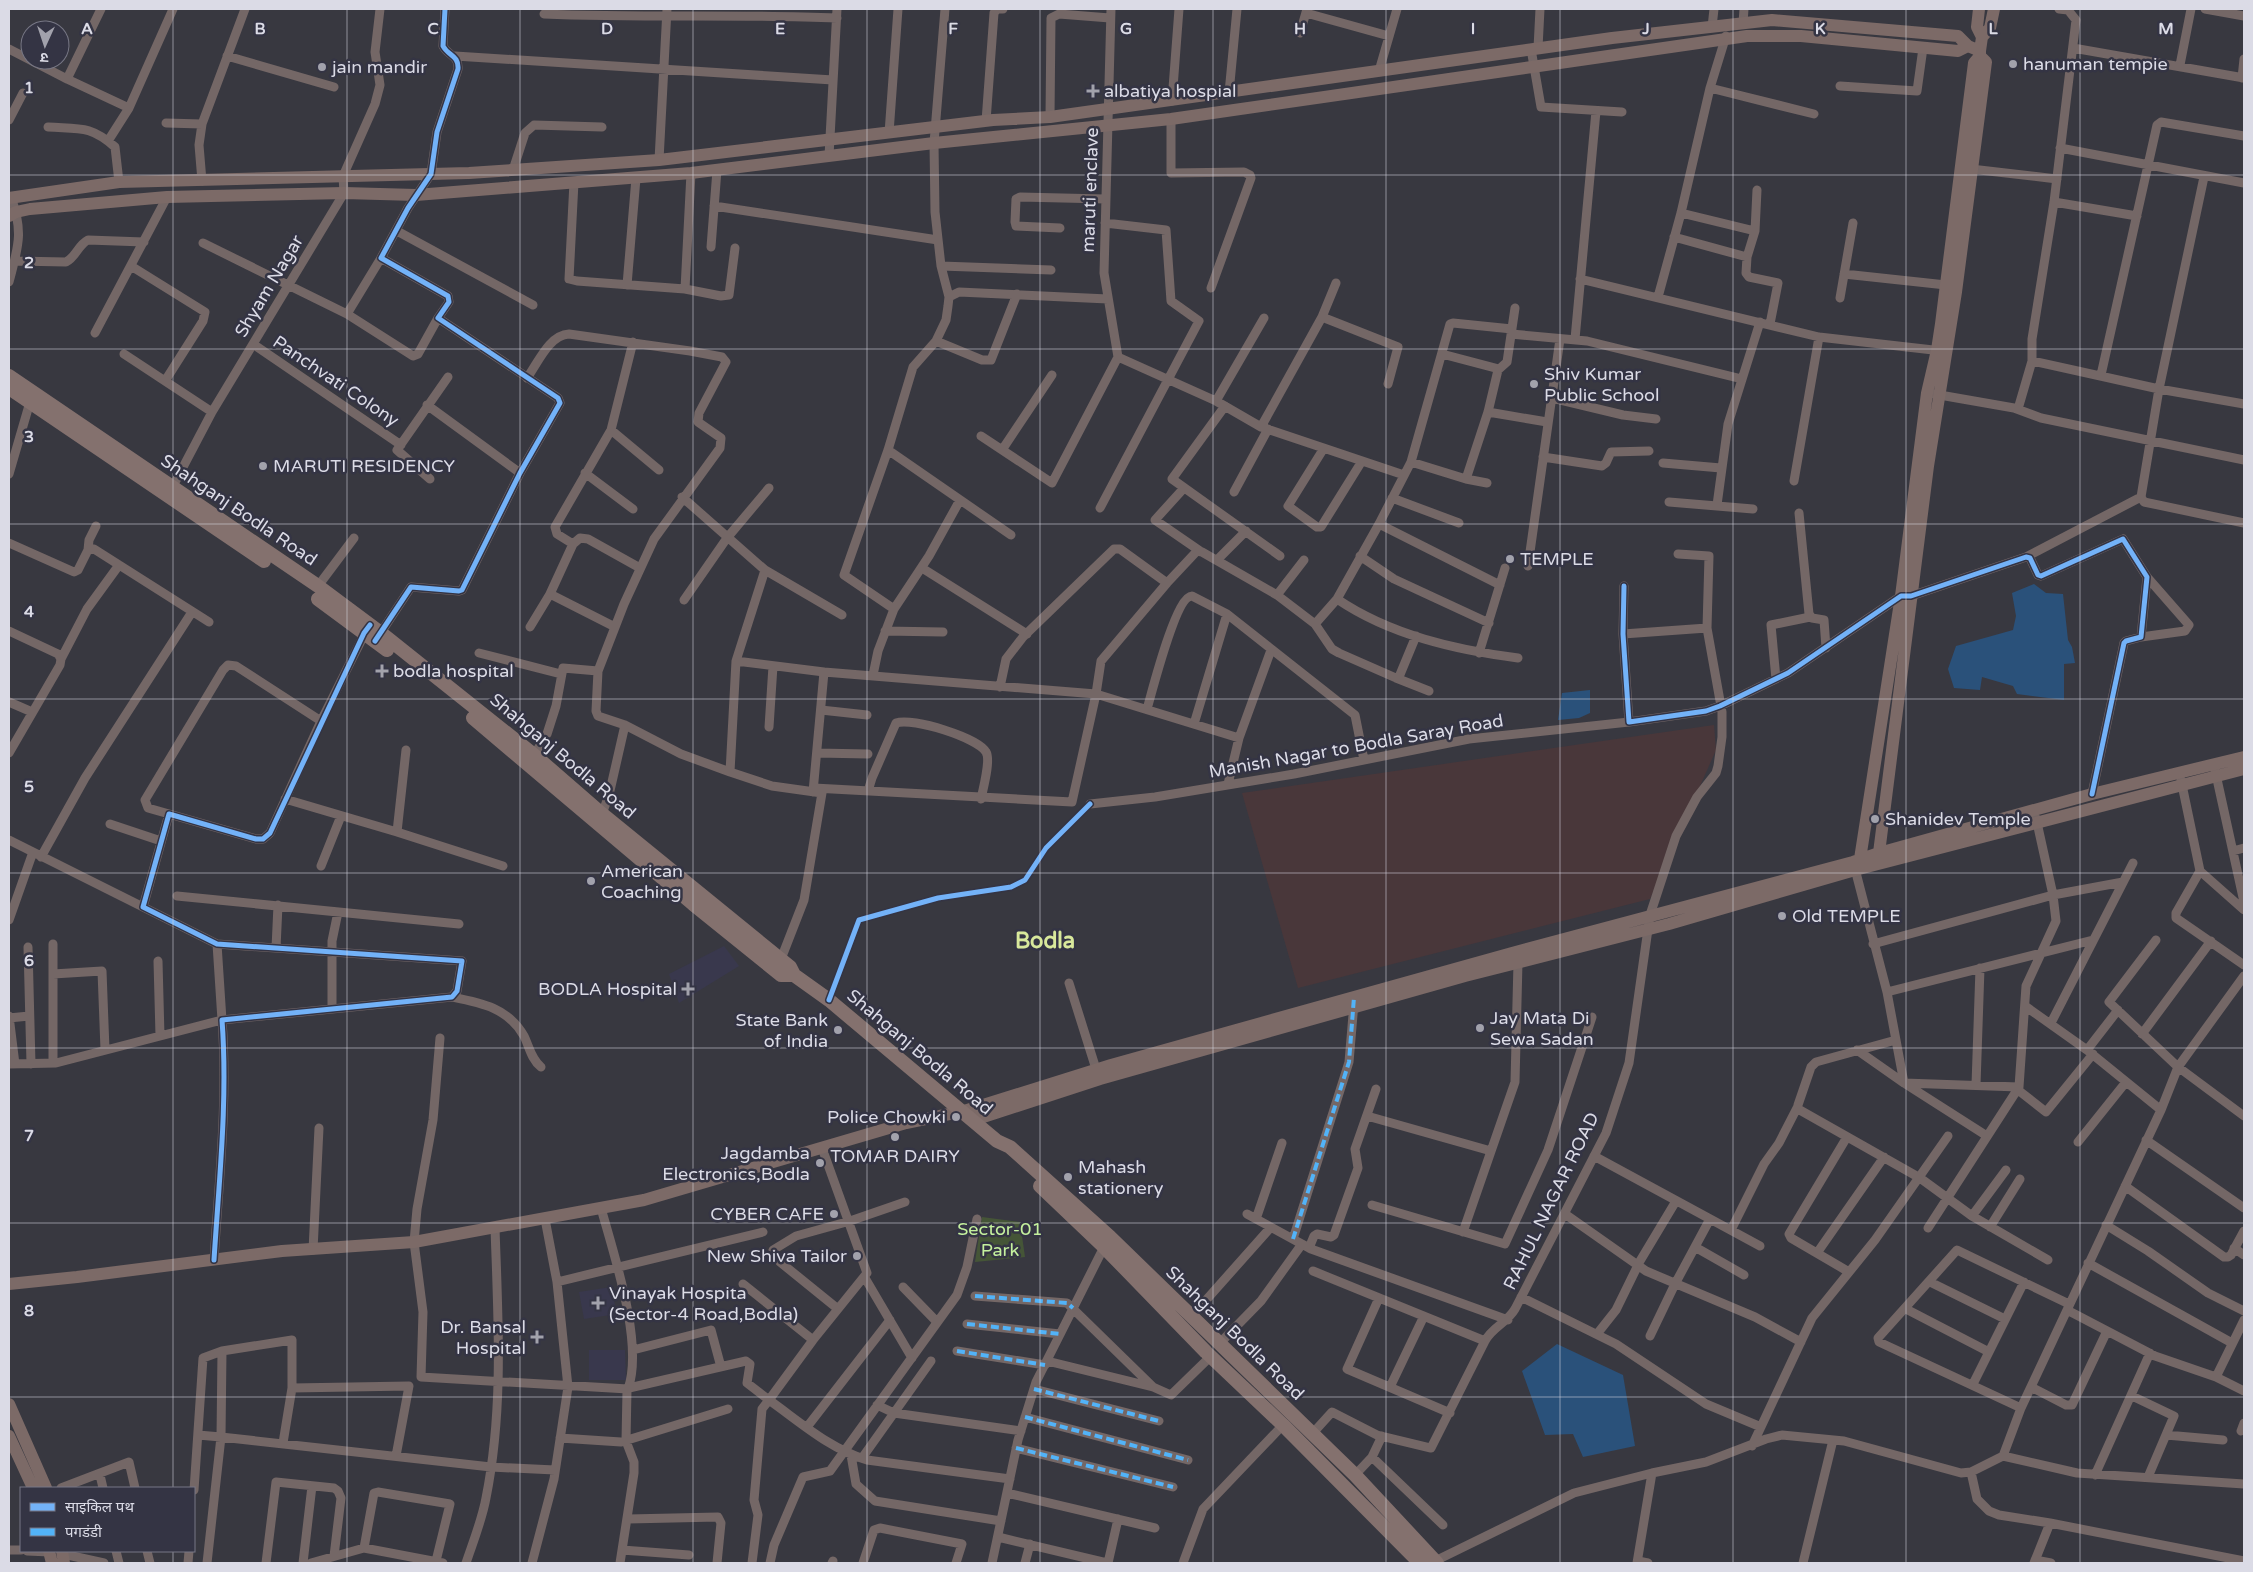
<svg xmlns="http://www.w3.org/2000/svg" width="2253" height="1572" viewBox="0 0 2253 1572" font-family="'Varela Round','Noto Sans Devanagari',sans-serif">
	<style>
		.built { fill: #39384d }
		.industrial { fill: #49373a }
		.green { fill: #455537 }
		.water { fill: #2a517a }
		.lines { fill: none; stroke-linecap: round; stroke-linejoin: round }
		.street { stroke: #746766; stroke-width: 9 }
		.secondary { stroke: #7c6a67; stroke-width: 12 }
		.primary { stroke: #84716e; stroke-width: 14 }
		.quiet { stroke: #52b3f8; stroke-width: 4; stroke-dasharray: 8 4; stroke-linecap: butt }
		.cycleway-casing { stroke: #343444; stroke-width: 8 }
		.cycleway { stroke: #73b2f8; stroke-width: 5 }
		.grid { fill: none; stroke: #dbdbe6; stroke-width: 1; stroke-opacity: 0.55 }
		.poi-dot { fill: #a2a2ac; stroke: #343444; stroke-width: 2 }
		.labels { text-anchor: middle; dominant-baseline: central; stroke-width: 5; stroke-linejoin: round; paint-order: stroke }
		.poi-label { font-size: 18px; fill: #dbdbe6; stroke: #343444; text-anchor: start }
		.street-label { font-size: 18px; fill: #dbdbe6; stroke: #343444 }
		.park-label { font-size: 18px; fill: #c5f19e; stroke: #343444 }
		.district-label { font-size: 22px; font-weight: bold; fill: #d8e89b; stroke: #343444 }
		.grid-label { font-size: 16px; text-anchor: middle; font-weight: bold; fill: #dbdbe6; stroke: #343444; stroke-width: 5; stroke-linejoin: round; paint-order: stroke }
	</style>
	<rect width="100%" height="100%" fill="#383840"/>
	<path class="built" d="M724 946 739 966 679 1003 669 974Z
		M611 1287 617 1314 584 1319 579 1292Z
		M589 1350H625L626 1380H589Z"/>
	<path class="industrial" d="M1714 725 1716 750 1650 899 1298 988 1242 793Z"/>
	<path class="green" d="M982 1217 1020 1222 1025 1257 975 1262Z"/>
	<path class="water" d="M2034 584 2046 593 2063 594 2068 640 2072 647 2075 663 2064 664V700L2017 694 2013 686 1982 677 1980 690 1954 688 1948 669 1956 646 2013 630 2016 616 2012 593Z
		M1590 690V713L1579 718 1558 720 1562 693Z
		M1557 1344 1623 1375 1635 1446 1583 1457 1573 1434 1545 1435 1522 1371Z"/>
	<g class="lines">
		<path class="street" d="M101 9 67 79 129 108 173 9
			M2205 9 2244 16
			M1306 13 1389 36
			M544 14C642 18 739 14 837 18
			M1743 23 1744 9
			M1712 27 1714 9
			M1300 33 1307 9
			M1538 48 1540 9
			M2073 48 2244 78
			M9 49 67 79
			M1531 49 1541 107 1622 112
			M227 56 334 87
			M455 56 833 80
			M2180 65 2191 9
			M1379 71 1397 9
			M2242 78 2244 59
			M1840 86 1917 91 1923 48
			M1710 88 1814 114
			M1229 93 1237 9
			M1172 101 1179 9
			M1050 117 1051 18 1059 14 1110 18
			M1171 119V173L1244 172 1250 175 1251 178 1211 288
			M9 120 23 93
			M986 121 994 13 997 9H1003
			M166 123 202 124
			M48 127C79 129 90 125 115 147L119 182
			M889 133 898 9
			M108 141 129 108
			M2060 148 2244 183
			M829 156 837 9
			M659 160 667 9
			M1971 169 2057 179
			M513 170 525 133 534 125 602 127
			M691 173 685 289 721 296 729 295 735 248
			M202 181 199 145 202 124 245 9
			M574 182 569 279 577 281 685 289
			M1757 190 1755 231 1747 257 1746 273 1749 277 1778 283 1770 324
			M2054 202 2137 216
			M714 206 938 240
			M1681 213 1755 231
			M1060 228 1016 226 1015 222 1016 199 1020 197 1105 199
			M397 231 533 305
			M1674 237 1747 257
			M203 243 347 314
			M711 247 717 170
			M381 258 347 314 413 356 418 354 438 318
			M15 261 66 262C76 257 78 245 88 240L144 242
			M131 266 205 312 203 321 165 381
			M941 266 1051 270
			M1844 274 1946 285
			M1580 279 1819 337 1942 351
			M9 282C18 247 24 233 11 197
			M1336 283 1322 317 1261 427 1404 475
			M627 285 636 178
			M949 297 959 292 1108 299
			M1658 297 1681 213 1710 88 1726 36
			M1840 298 1853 223
			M1322 317 1398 347 1388 384
			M1512 329 1453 323 1450 324 1411 462 1379 524 1337 599C1390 635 1456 650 1518 658
			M95 333 167 197
			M1511 334 1587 341 1742 379
			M1575 339 1596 111
			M936 341 982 360H991L1017 294
			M253 344 401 445
			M124 354 212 412 171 490
			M1442 354 1499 369
			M1118 357 1216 401 1261 427
			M2032 361V339L2054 202 2076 20 2068 10 2059 9
			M2101 375 2157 125 2161 122 2244 136
			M527 378C538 363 549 335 569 334L690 351 722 357 726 362 699 413 698 422 721 438 720 448 654 539 624 604 598 671
			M1934 394 2014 408 2041 418 2244 460
			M1552 398 1623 415 1656 419
			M1216 401 1264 318
			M427 405 520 473
			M1225 406 1172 479 1280 556
			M2018 409 2032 361 2159 389 2244 404
			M212 412 344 193 343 176 375 104 380 85 375 52 380 9
			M1488 412 1547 422
			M611 430 633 342
			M981 436 1052 483 1118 357 1104 273 1111 9
			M1324 448 1288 506 1317 527H1321L1362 461
			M888 450 1011 535
			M1002 450 1052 375
			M1543 457 1602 466 1606 463 1611 452 1649 451
			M1411 462 1466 479 1487 483
			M1663 463 1721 468
			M585 473 633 509
			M9 474 30 402
			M430 479 397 450 448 377
			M1466 479 1488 412 1498 370 1507 362 1515 308
			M1794 481 1819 337
			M1184 488 1155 520 1200 551
			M1234 492 1268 429
			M682 497 765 570 842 615
			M2141 497 2159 389 2204 177
			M2141 497 2144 502 2244 523
			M1392 498 1459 523
			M1669 502 1753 509
			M1717 505 1728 424 1760 322
			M1100 508 1199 321 1171 301 1166 230 1105 223
			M1799 513 1809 614 1812 618 1824 620 1826 648
			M1379 524 1500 585
			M9 543 74 572 78 570 88 550 94 549 209 622
			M573 544 557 534 555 527 611 430 659 470
			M88 550 89 540 96 526
			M1360 556 1394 579 1489 623
			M2026 557 2141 497
			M1217 560 1246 531
			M1528 566 1560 339
			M922 568 1027 634
			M318 586 354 538
			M1624 586 1623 634 1629 722 1706 711 1720 706 1788 673 1901 596H1911L2026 557 2030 558 2038 575 2041 576 2123 539 2147 577 2141 637 2126 641 2124 643 2092 794
			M1277 595 1304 560
			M684 600 727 538 769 488
			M894 609 844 575 888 450 913 367 936 341 946 320 948 306 949 297 941 266 935 212 934 143 945 9
			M1315 624 1337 599
			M530 627 550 594
			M615 627 550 594 573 544 580 538 588 539 640 568
			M9 631 58 654 61 659
			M885 631 943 632
			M1623 634 1707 628 1709 556 1678 554
			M378 637 411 587 459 591 462 590 520 473 560 403 558 398 438 318 449 302 448 296 381 258 408 208 431 174 437 132 458 69C459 55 448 56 443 46L445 9
			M2141 637 2185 631 2189 625 2147 577
			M479 653 561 674
			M1479 653 1505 568
			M736 661 824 672
			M873 675 878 651 894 609 929 556 960 500
			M1396 678 1429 691
			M1776 679 1771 625 1810 617
			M1000 687 1006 659 1023 637 1114 549H1120L1167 583
			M9 702 32 712
			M1147 709C1152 692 1176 596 1192 596L1227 614 1355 715 1364 760
			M821 710 867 715
			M1194 724 1227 614
			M769 727 773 666
			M9 753 60 665 61 659 87 609 119 565
			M817 753 868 754
			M534 755 547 734 556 706 563 668 598 671 596 711 598 716 625 725 681 754 730 772 772 786 822 793 804 900 781 959
			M2215 770 2244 902
			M730 772 736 661 765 570
			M2181 780 2200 871 2244 910
			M1228 784 1239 738 1271 650
			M814 788 1072 802 1096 694 1101 661 1167 583 1197 551 1202 552 1277 595 1315 624 1332 649 1339 653 1396 678 1399 677 1416 636
			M868 791 872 778 896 723C913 717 978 738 986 752 991 760 983 789 981 799
			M813 792 824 672 1096 694 1239 738
			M285 799 397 832 406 750
			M1090 804 1155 797 1294 774 1469 739 1629 722
			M169 814 148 808 145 800 223 670 228 665 236 666 321 721
			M602 814 609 795 625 725
			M110 824 161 841
			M397 832 503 866
			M9 840 143 907
			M2233 851 2244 848
			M41 857 85 778 192 612
			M1854 865 1887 992 1904 1083 2019 1087
			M321 866 341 816
			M2200 871 2176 913V918L2244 965
			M177 896 459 924
			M9 920 33 852
			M2156 940 2109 1002 2178 1067 2244 1116
			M53 944V1061L56 1063 222 1020 217 944
			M1873 944 2053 895 2123 882
			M28 947 31 1064
			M276 948 278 905
			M158 961 160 1036
			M53 974 102 971 105 1050
			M1069 983 1096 1069
			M1887 992 2093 940
			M452 997C482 1003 508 1008 524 1036 529 1046 531 1059 541 1067
			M2025 1006 2087 1050 2161 1110
			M332 1008V941L338 912
			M9 1016 15 1064
			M9 1018 29 1016
			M2051 1023 2133 863
			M2142 1034 2211 941
			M440 1038 433 1120 417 1209 414 1242 423 1312 421 1377 628 1389C644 1344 614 1255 601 1208
			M1896 1040 1816 1062 1811 1067 1798 1105V1109L1920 1178 1972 1216 2048 1260
			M1857 1050 1904 1083 1987 1136
			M2087 1050 2118 1010
			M9 1064 56 1063
			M1976 1085 1980 968
			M2018 1090 2046 1112 2093 1054
			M1367 1116 1491 1151
			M1847 1137 1789 1234 1791 1238 1849 1272
			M2146 1140 2244 1208
			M2078 1142 2126 1082
			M822 1148 867 1273 813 1340 769 1400C800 1422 830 1449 867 1460L1010 1479
			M1594 1156 1760 1246
			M2125 1186 2224 1257H2228L2231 1255 2244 1231
			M1372 1205 1505 1244 1548 1150 1592 1017
			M1247 1214 1311 1249 1508 1320
			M1565 1214 1646 1271 1755 1317 1801 1342
			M1972 1216 2006 1170
			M1256 1219 1282 1143
			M2106 1225 2148 1251 2208 1293 2244 1311
			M1990 1227 2020 1179
			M1928 1228 2019 1087 2026 986 2056 921 2053 895 2036 818
			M1731 1230 1764 1164 1779 1143 1798 1106
			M1463 1232 1515 1082 1518 962
			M1293 1239 1349 1062 1354 1003
			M1695 1247 1744 1275
			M1309 1248 1314 1236 1317 1234 1331 1237 1334 1235 1358 1168 1355 1149 1376 1089
			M2234 1248 2244 1255
			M313 1250 319 1128
			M1817 1253 1884 1157
			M214 1260C219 1180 228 1100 222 1020L452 997 457 991 462 961 217 944 143 907 169 814 256 839H263L270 833 321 721 367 629
			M2088 1263 2232 1343
			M865 1278 912 1358
			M557 1282 763 1232
			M1930 1282 2005 1319
			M743 1284 813 1340
			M903 1287 937 1322
			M975 1296 1067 1303 1153 1387
			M1521 1297 1616 1344 1706 1404 1761 1427
			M1379 1298 1347 1369 1450 1413
			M838 1309 780 1262 773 1250 796 1236 850 1221 905 1202
			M1906 1309 1989 1352
			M2067 1310 2155 1356 2216 1377 2244 1391
			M1191 1317 1271 1227
			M967 1324 1060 1334
			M1597 1334 1616 1310 1640 1261 1676 1201
			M1650 1336 1675 1284 1710 1219
			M1485 1341C1492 1327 1507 1323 1515 1309L1606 1133 1629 1063 1650 915 1676 836 1697 797 1716 773 1718 766 1722 737V712L1707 628
			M1219 1344 1261 1301 1302 1244
			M633 1350 711 1330 721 1367
			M222 1351 221 1437 491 1467 555 1470
			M957 1351 1045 1365
			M1047 1361 1153 1387 1171 1395 1210 1357
			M2216 1377 2244 1320
			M1973 1384 2024 1282
			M1390 1387 1424 1316
			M2031 1387 2066 1405H2072L2107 1331
			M629 1388 746 1361 750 1364 747 1383 769 1400 762 1409 754 1500 758 1515 752 1563
			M1034 1389 1159 1421
			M2132 1396 2174 1416 2148 1477
			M877 1405 894 1413 1021 1431
			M2021 1408 1879 1342 1878 1338 1957 1250 2069 1304
			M1025 1417 1188 1460
			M807 1427 890 1320
			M2241 1431 2244 1423
			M1312 1434 1332 1412 1377 1435 1431 1448 1485 1341 1313 1271
			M198 1435 221 1437 207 1563
			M2166 1435 2223 1440
			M560 1438 621 1442 728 1409
			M283 1443 292 1388 409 1386 396 1456
			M1752 1446 1812 1318 1875 1240 1948 1136
			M1016 1448 1173 1487
			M851 1455 856 1484 875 1501 1001 1521
			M2003 1456 2021 1408 2161 1110 2178 1067 2244 976
			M1372 1457 1443 1525
			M862 1458 931 1361
			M1971 1472 1977 1499 1989 1511 1999 1515 2050 1523 2244 1561
			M100 1475 103 1488
			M1355 1475 1372 1457 1382 1436
			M2095 1475 2150 1353
			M61 1488 129 1462 135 1488
			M194 1490 203 1358 222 1351 292 1340V1388
			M1007 1493 1155 1528
			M628 1519 718 1517 721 1523 717 1563
			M998 1537 1107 1563
			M9 1550H21
			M622 1550 689 1555
			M27 1551 50 1552
			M116 1551 119 1563
			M147 1551 150 1563
			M63 1554 104 1563
			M2035 1560 2051 1563
			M436 1561 450 1504 378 1492 374 1493 364 1548 443 1563
			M1435 1561 1574 1493 1652 1473 1706 1462 1766 1439 1782 1435 1844 1441 1961 1473 1971 1472 2003 1456 2077 1473 2244 1484
			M1638 1561 1648 1563
			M188 1563 189 1551
			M266 1563 276 1482 334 1488 338 1491 341 1498 334 1556
			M303 1563 312 1486
			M311 1563 364 1548
			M466 1563C473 1542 482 1520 486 1498 504 1408 498 1318 495 1228
			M532 1563 554 1479 568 1387 557 1282 545 1219
			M620 1563 634 1473V1462L626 1441 627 1390
			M770 1563 774 1545 803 1477 830 1471 957 1295 967 1267 977 1219
			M832 1563 833 1561
			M863 1563 874 1530 880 1528 962 1544 956 1563
			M992 1563 1018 1440 1036 1382 1106 1243
			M1025 1563 1030 1544
			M1108 1563 1118 1519
			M1183 1563 1203 1509 1283 1425
			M1637 1563 1652 1473
			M1803 1563 1833 1440
			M2034 1563 2050 1523"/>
		<path class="secondary" d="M1979 9 1977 27 1982 37 1980 51
			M1982 37 1990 28 1994 9
			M9 198 119 182 469 173 659 160 993 120 1050 117 1612 38 1772 20 1958 36 1968 46 1980 51V56L1986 62 1956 292 1928 466 1879 853
			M9 216 16 212 30 209 167 197 344 193 416 195 691 173 934 143 1171 119 1747 36H1801L1958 51 1968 46
			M1860 859 1901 596 1927 393 1937 350 1941 324 1974 63 1980 56
			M974 1120 1100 1079 1465 976 1669 924 1855 870 2244 769
			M9 1284 77 1277 282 1251 414 1242 644 1200 906 1123 964 1111 1111 1065 1512 953 1853 862 1879 853 2092 794 2244 757
			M9 1404 46 1488
			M9 1436 33 1488
			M49 1551 52 1563
			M62 1551 64 1563"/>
		<path class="primary" d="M9 376 318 586 381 633 534 755 602 814 790 967 794 975 829 1000 997 1141 1010 1147 1110 1237 1355 1475 1437 1563
			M9 388 264 561
			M318 599 387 650
			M473 718 693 904 781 975H794
			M1040 1186 1103 1246 1206 1352 1283 1425 1420 1563"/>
		<path class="quiet" d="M1293 1239 1349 1062 1354 997
			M975 1296 1067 1303 1073 1308
			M967 1324 1060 1334
			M957 1351 1045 1365
			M1034 1389 1159 1421
			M1025 1417 1188 1460
			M1016 1448 1173 1487"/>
		<defs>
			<path id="cycleway" d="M1624 586 1623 634 1629 722 1706 711 1720 706 1788 673 1901 596H1911L2026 557 2030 558 2038 575 2041 576 2123 539 2147 577 2141 637 2126 641 2124 643 2092 794
				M375 641 411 587 459 591 462 590 520 473 560 403 558 398 438 318 449 302 448 296 381 258 408 208 431 174 437 132 458 69C459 55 448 56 443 46L445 9
				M829 1000 859 920 938 898 1011 887 1025 880 1046 848 1090 804
				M214 1260C219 1180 228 1100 222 1020L452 997 457 991 462 961 217 944 143 907 169 814 256 839H263L270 833 364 633 370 625"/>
		</defs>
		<use href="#cycleway" class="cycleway-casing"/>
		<use href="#cycleway" class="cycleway"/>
	</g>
	<path class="grid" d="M173 9V1488M347 9V1563M520 9V1563M693 9V1563M867 9V1563M1040 9V1563M1213 9V1563M1386 9V1563M1560 9V1563M1733 9V1563M1906 9V1563M2080 9V1563M9 175H2244M9 349H2244M9 524H2244M9 699H2244M9 873H2244M9 1048H2244M9 1223H2244M9 1397H2244M173 1551V1563"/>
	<g class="poi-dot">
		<circle cx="2013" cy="64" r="5"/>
		<circle cx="322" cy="67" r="5"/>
		<path d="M1090.5 83.5h5v5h5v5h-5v5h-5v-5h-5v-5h5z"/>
		<circle cx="1534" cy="384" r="5"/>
		<circle cx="263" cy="466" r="5"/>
		<circle cx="1510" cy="559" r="5"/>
		<path d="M379.5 663.5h5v5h5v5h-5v5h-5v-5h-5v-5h5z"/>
		<circle cx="1875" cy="819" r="5"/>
		<circle cx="591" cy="881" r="5"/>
		<circle cx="1782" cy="916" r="5"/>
		<path d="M685.5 981.5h5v5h5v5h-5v5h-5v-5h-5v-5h5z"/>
		<circle cx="1480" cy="1028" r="5"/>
		<circle cx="838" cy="1030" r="5"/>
		<circle cx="956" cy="1117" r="5"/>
		<circle cx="895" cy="1137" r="5"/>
		<circle cx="820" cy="1163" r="5"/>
		<circle cx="1068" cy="1177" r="5"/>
		<circle cx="834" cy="1214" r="5"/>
		<circle cx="857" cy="1256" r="5"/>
		<path d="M595.5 1295.5h5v5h5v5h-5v5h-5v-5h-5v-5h5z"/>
		<path d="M534.5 1329.5h5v5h5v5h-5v5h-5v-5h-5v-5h5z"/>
	</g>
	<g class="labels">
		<g class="poi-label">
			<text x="2023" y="64">hanuman tempie</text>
			<text x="332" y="67">jain mandir</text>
			<text x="1104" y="91">albatiya hospial</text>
			<text x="1544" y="374">Shiv Kumar<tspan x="1544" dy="21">Public School</tspan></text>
			<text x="273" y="466">MARUTI RESIDENCY</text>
			<text x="1520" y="559">TEMPLE</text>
			<text x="393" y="671">bodla hospital</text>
			<text x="1885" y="819">Shanidev Temple</text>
			<text x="601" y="871">American<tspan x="601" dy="21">Coaching</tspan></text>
			<text x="1792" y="916">Old TEMPLE</text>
			<text x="677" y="989" text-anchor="end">BODLA Hospital</text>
			<text x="1490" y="1018">Jay Mata Di<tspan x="1490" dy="21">Sewa Sadan</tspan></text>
			<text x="828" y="1020" text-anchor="end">State Bank<tspan x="828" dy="21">of India</tspan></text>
			<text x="946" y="1117" text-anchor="end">Police Chowki</text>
			<text x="810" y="1153" text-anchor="end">Jagdamba<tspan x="810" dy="21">Electronics,Bodla</tspan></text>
			<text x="895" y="1156" text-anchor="middle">TOMAR DAIRY</text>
			<text x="1078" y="1167">Mahash<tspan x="1078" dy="21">stationery</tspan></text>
			<text x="824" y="1214" text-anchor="end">CYBER CAFE</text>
			<text x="847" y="1256" text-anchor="end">New Shiva Tailor</text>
			<text x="609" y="1293">Vinayak Hospita<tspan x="609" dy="21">(Sector-4 Road,Bodla)</tspan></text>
			<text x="526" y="1327" text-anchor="end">Dr. Bansal<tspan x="526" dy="21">Hospital</tspan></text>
		</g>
		<g class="street-label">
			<text transform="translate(1090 190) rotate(-88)">maruti enclave</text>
			<text transform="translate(269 286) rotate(-59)">Shyam Nagar</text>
			<text transform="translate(336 381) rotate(34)">Panchvati Colony</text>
			<text transform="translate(239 510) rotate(34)">Shahganj Bodla Road</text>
			<text transform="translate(1356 746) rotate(-10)">Manish Nagar to Bodla Saray Road</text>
			<text transform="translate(563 756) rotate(40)">Shahganj Bodla Road</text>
			<text transform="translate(920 1052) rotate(40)">Shahganj Bodla Road</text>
			<text transform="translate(1551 1201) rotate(-64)">RAHUL NAGAR ROAD</text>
			<text transform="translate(1235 1333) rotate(44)">Shahganj Bodla Road</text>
		</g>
		<g class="park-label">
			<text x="1000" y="1229">Sector-01<tspan x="1000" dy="21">Park</tspan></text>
		</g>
		<g class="district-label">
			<text x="1045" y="941">Bodla</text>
		</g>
	</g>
	<g class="grid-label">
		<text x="87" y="34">A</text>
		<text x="260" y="34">B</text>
		<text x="433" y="34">C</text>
		<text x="607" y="34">D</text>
		<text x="780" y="34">E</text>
		<text x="953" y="34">F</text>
		<text x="1126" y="34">G</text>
		<text x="1300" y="34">H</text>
		<text x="1473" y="34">I</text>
		<text x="1646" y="34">J</text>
		<text x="1820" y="34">K</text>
		<text x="1993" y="34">L</text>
		<text x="2166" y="34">M</text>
		<text x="29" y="93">1</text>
		<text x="29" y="268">2</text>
		<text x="29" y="442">3</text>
		<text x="29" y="617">4</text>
		<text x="29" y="792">5</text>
		<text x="29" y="966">6</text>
		<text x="29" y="1141">7</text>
		<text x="29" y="1316">8</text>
	</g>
	<rect width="2253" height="1572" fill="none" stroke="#dbdbe6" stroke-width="20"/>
	<rect x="20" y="1487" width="175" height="65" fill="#343444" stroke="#777785"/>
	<rect x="30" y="1503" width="25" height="8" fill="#73b2f8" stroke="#777785"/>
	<text x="65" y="1512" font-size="15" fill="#dbdbe6">साइकिल पथ</text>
	<rect x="30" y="1528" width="25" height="8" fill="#52b3f8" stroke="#777785"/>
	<text x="65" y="1537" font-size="15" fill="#dbdbe6">पगडंडी</text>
	<g transform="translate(45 45) rotate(183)"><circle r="24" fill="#343444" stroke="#777785"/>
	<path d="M0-4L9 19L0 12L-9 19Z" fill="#a2a2ac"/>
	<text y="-8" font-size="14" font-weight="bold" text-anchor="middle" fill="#dbdbe6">उ</text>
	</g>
</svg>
